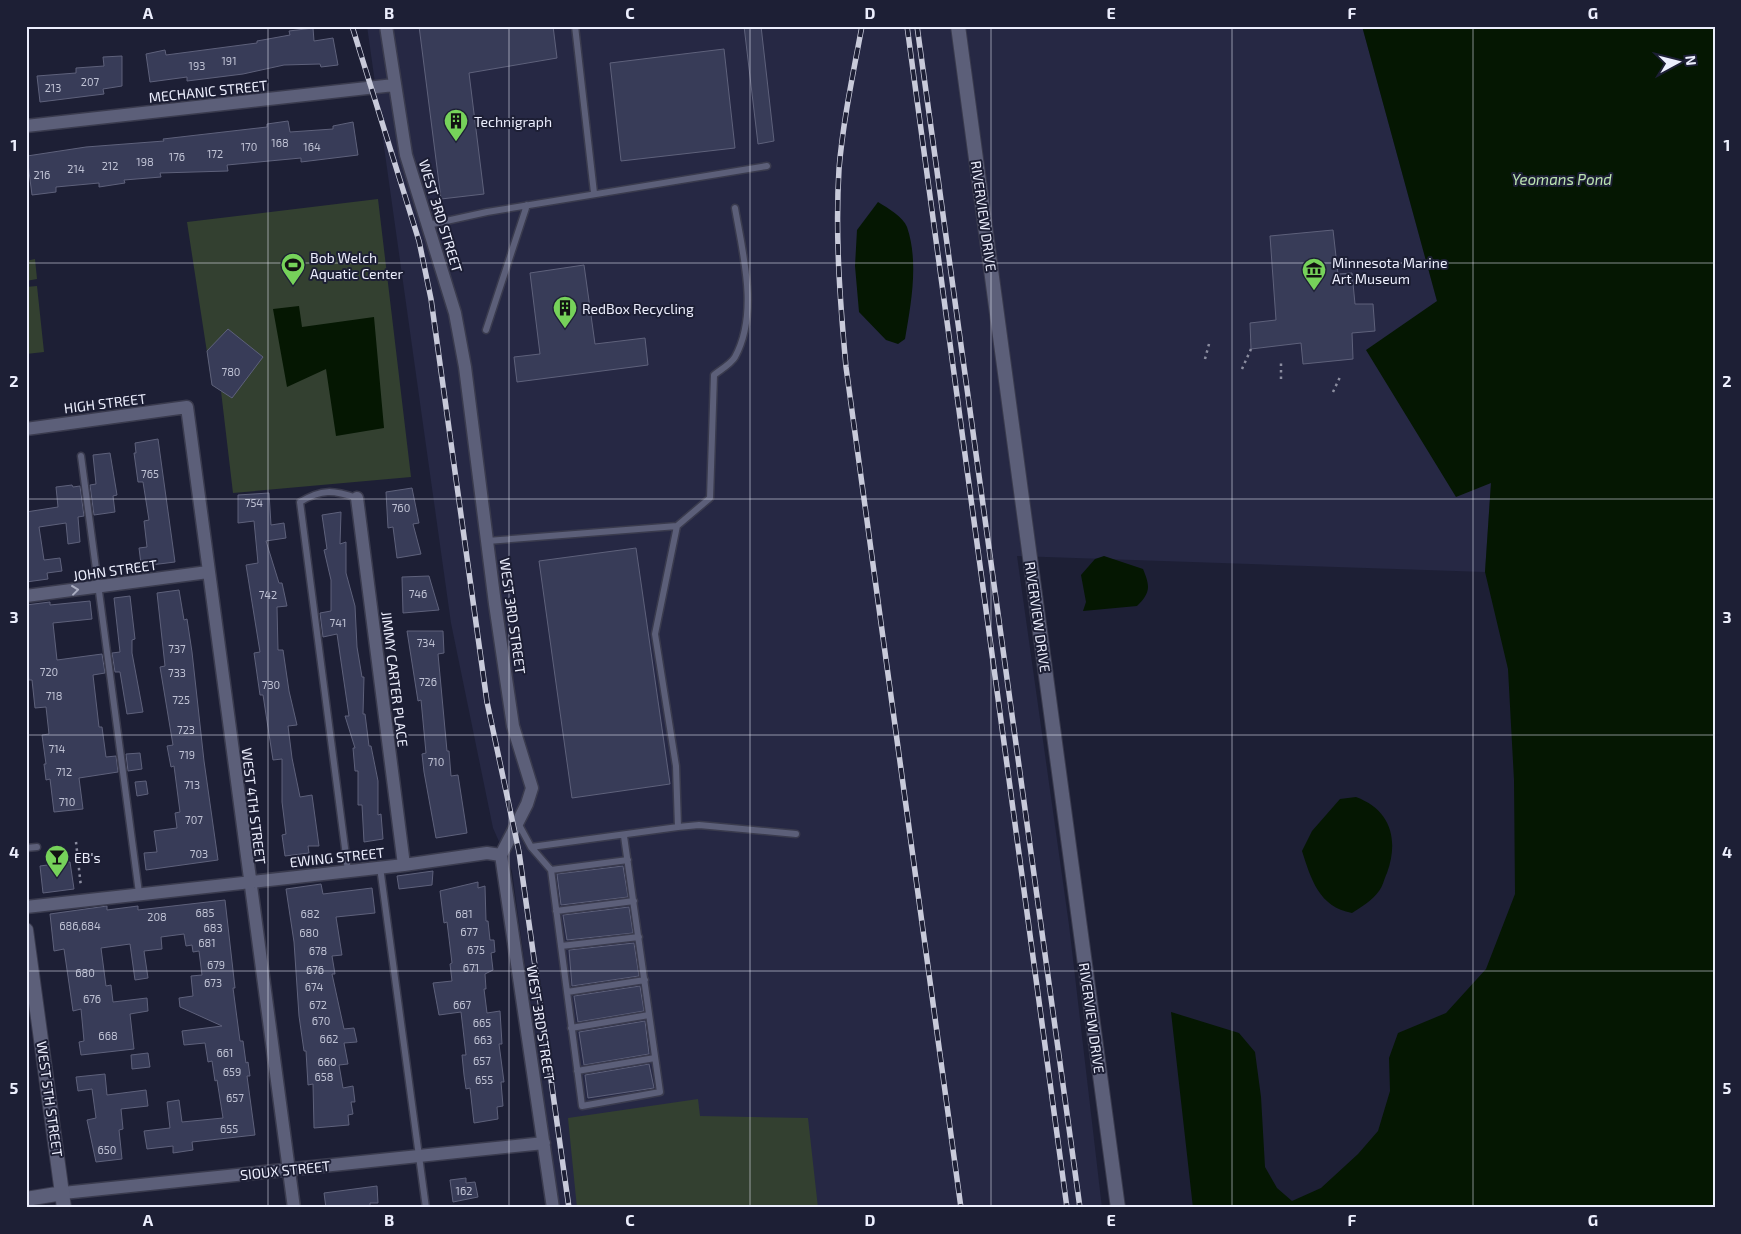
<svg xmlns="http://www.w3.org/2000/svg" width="1741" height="1234" viewBox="0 0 1741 1234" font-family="'Exo 2',sans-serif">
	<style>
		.built { fill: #262844 }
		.green { fill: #334030 }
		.water { fill: #051702 }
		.building { fill: #383c58; stroke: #5e617b }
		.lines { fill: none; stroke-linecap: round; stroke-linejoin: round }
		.service-casing { stroke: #3a3b4e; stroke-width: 9 }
		.minor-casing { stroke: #3a3b4e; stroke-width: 15 }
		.tertiary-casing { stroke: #3a3b4e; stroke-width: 16 }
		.path { stroke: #8b8da0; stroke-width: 2.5; stroke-dasharray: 2.5 4; stroke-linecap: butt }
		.service { stroke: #5c5f79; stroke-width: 6 }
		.minor { stroke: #5c5f79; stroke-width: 12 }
		.tertiary { stroke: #5c5f79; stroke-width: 14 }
		.rail-casing { stroke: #c8cada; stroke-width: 5.5 }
		.rail { stroke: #1d1f35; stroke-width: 4; stroke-dasharray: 11; stroke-linecap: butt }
		.oneway { stroke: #abaec2 }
		.grid { fill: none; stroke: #eceefd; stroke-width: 1; stroke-opacity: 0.55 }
		.labels { text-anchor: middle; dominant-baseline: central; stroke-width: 4; stroke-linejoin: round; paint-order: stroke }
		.number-label { font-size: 11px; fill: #bfc2d4 }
		.street-label { font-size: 14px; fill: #eceefd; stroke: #1d1f35 }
		.poi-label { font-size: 14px; fill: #eceefd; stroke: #1d1f35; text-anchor: start }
		.water-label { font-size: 15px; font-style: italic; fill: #bce3b1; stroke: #1d1f35 }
		.neatline { fill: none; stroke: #eceefd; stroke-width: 2 }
		.grid-label { font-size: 16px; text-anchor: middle; font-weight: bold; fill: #eceefd }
	</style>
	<rect width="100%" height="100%" fill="#1d1f35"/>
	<path class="built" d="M367 26H1362L1437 301 1491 482 1485 572 1017 556 1069 925 1102 1208H558L512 871 493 828 451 623Z"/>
	<path class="green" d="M378 199 411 477 233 493 221 391 212 385 187 222Z
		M35 259 37 279 26 281V261Z
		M37 286 44 352 26 354V287Z
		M698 1099 700 1116 808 1118 818 1208H577L568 1118Z"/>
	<path class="water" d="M1362 26H1715V1208H1193L1171 1012 1239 1033 1255 1052 1261 1097 1265 1167 1277 1188 1292 1201 1321 1188 1358 1154 1378 1131 1390 1091 1389 1058 1398 1033 1446 1013 1486 969 1515 894 1514 780 1508 669 1485 572 1491 483 1456 497 1366 350 1437 301Z
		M878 202C888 208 903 217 907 227 919 262 911 304 905 339L898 344 886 340 859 312 855 266 857 230Z
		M299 306 302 327 374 317 384 428 336 436 326 369 287 387 273 309Z
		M1104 556 1143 569C1150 586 1151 592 1137 606L1083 611 1086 602 1081 575 1095 559Z
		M1356 797C1391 810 1399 840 1387 873 1384 879 1383 886 1379 891 1372 901 1361 907 1352 913 1319 907 1311 879 1302 851L1312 831 1340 799Z"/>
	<path class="building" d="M419 26H553L557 58 469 73 484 194 441 199Z
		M744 26H761L774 141 758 144Z
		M313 28 314 41 333 38 338 65 321 67 320 64 284 65 243 74 187 81V77L150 82 146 54 165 50 166 55 257 43V41L290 35 289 31Z
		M724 49 735 148 621 161 610 63Z
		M122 56V86L103 89 104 94 40 102 37 76 76 73V68L104 66 103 57Z
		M288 121 290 132 333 129V126L353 122 358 155 301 162V158L227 165 228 171 160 173 161 177 124 180 125 183 99 187V183L56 187V192L32 195 27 156 86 147 164 141 163 139 267 127V124Z
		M1333 230 1338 274 1352 273 1355 304H1373L1375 331 1352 333 1353 359 1303 364 1301 343 1251 349 1250 323 1276 320 1270 236Z
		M584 265 595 344 645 338 648 365 517 382 514 357 540 354 530 273Z
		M228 329 263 357 232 398 212 385 207 351Z
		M158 439 175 562 151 565 150 563 141 564 139 548 147 547 144 521 149 520 143 482H138L134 453H136L135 443Z
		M110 453 117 495 113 496 115 512 94 515 90 485 96 484 93 455Z
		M72 485 73 487 80 486 84 516 78 517 80 542 68 544 66 523 39 527 44 560 60 558 62 571 47 573 48 579 26 582V512L58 507 56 487Z
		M412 488 419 523 413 524 421 554 397 558 393 527 388 528 386 492Z
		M269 493 271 525 284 523 286 538 266 541 279 583H282L287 606 277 607 278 650H283L289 691 297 725 288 726 292 758 300 797 312 795 319 846H308L309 853 285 856 282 835 286 834 282 802V759L273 760 263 695H260L254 653 260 652 246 565 258 563 254 521 238 523V495Z
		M341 512 340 544 346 542V573L355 606 357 647 362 677H364L363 714H365L369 746H371L378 781V815L381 814 383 839 364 842 362 805H358V771H355L353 748H355L345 716H349L337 634 323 637 320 613 331 611V580L324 550 327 549 322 515Z
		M636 548 670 784 572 798 539 561Z
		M429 576 439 610 403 613 402 577Z
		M179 590 184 620 187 619 192 652 204 761 218 860 146 870 144 853 157 852 154 831 177 828 175 813 180 812 174 766 171 767 167 746 173 745 160 667 165 666 157 593Z
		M130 596 135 639 132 640V653L143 712 127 714 120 672H115L112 653 120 652 114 598Z
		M90 601 92 619 53 623 57 660 102 654 105 673 93 675 99 727H102L106 757 116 756 118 772 79 778 83 809 54 812 50 779 46 780 44 764H46L42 735 49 734 46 707 35 708 32 680H29L27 668 26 605 50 602V605Z
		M407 631H443L444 653 438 654 447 751H449L451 776 458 775 467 833 436 838 424 772 422 754 426 753 421 700 418 701Z
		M140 753 142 769 128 771 126 754Z
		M146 781 148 794 137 796 135 782Z
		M70 862 74 889 43 893 40 866Z
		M623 866 628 897 561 905 557 874Z
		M433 871 432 885 399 889 397 876Z
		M478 882V888L485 886 486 921H488L490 940H494L495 952 491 953 493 970 485 974 486 989H484L487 1013 500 1011 502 1044H499L504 1082H501L503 1106 497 1107 498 1119 474 1123 470 1088 466 1089 464 1075 462 1055H466L461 1012 439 1015 433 983 452 981 450 964 452 963 447 922 444 923 440 891Z
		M321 884 323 894 372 888 375 913 336 917 342 955 332 956 335 974H332L344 1029 354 1028 357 1042 344 1043 348 1064 339 1065 343 1088 353 1086 355 1102H351L353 1114 348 1115 349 1125 314 1128 313 1084 308 1085 306 1051H304L299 1016 294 942 286 889Z
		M225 900 235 988H233L240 1041H243L246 1063 248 1062 250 1076H247L255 1135 192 1142 193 1150 173 1153V1146L147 1149 144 1131 170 1128 167 1102 179 1100 182 1122 223 1118 217 1080 215 1081 212 1061 208 1062 205 1043 184 1045 182 1031 222 1026 180 1007 179 998 193 996 191 976 202 975 199 951 193 952 192 945 186 946 184 934 161 937 162 949 144 951 148 978 135 980 130 944 101 948 106 986 111 985 113 1002 147 998 148 1011 130 1014 134 1049 81 1055 79 1042 84 1041 81 1009 73 1011 64 949 54 951 50 914 107 906V910L138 906V910Z
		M629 907 633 933 567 940 563 915Z
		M634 943 639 976 572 986 569 950Z
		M640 986 644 1011 578 1022 574 996Z
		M645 1021 649 1054 584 1065 579 1032Z
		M148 1053 150 1067 132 1069 131 1055Z
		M649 1064 654 1088 588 1098 585 1075Z
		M105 1074 107 1095 146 1090 148 1106 121 1109 123 1129 119 1130 122 1159 96 1162 87 1120 96 1118 92 1089 78 1091 76 1077Z
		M466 1178V1183L475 1182 478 1197 453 1202 450 1180Z
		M377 1186 378 1203H370V1208H326L324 1193Z"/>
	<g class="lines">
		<defs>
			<path id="service" d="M575 26 594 193
				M428 225 487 212 767 166
				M486 330 527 205
				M81 456 139 893
				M487 541 677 526 710 498 714 375C720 370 731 364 735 357 759 313 743 255 735 208
				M518 823 531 847 551 870 582 1106 660 1092 624 836
				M678 827 699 825 796 834
				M531 847 678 827 676 766 655 634 677 526
				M26 848 37 847
				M380 867 426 1208
				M551 870 628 860
				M348 871 300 502C322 489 333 490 357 498
				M556 911 634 901
				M561 946 639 937
				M567 992 645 980
				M571 1028 649 1015
				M577 1071 655 1058"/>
			<path id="minor" d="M386 26 406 155 455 313 465 367 495 604 513 726 532 788 527 804 501 855 553 1208
				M26 126 394 85
				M26 429 187 407 294 1208
				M357 498 404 865
				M26 596 208 572
				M26 907 404 865 487 853 501 855
				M63 1193 544 1143"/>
			<path id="tertiary" d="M958 26 1118 1208
				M26 930 64 1208
				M26 1199 63 1193"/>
		</defs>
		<use href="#service" class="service-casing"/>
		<use href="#minor" class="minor-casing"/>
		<use href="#tertiary" class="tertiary-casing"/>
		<path class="path" d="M1205 359 1209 344
			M1242 369 1251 349
			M1281 379V362
			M1333 392 1340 377
			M76 842 81 887"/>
		<use href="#service" class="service"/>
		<use href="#minor" class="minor"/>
		<use href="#tertiary" class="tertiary"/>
		<defs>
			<path id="rail" d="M352 26 419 241 431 299 487 702 519 852 569 1208
				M862 26C853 74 843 121 839 169 835 235 840 301 846 367L961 1208
				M907 26 1067 1208
				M917 26 1080 1208"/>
		</defs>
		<use href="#rail" class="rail-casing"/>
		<use href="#rail" class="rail"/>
	</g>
	<defs><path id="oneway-chevron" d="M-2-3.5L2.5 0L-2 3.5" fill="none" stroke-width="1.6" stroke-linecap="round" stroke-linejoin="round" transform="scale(1.25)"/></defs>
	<use class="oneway" href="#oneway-chevron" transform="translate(75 590) rotate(-7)"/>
	<path class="grid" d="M268 26V1208M509 26V1208M750 26V1208M991 26V1208M1232 26V1208M1473 26V1208M26 263H1715M26 499H1715M26 735H1715M26 971H1715"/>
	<defs>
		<symbol id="building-pin" viewBox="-11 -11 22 30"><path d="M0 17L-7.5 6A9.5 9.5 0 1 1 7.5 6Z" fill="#76d25a" stroke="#1d1f35"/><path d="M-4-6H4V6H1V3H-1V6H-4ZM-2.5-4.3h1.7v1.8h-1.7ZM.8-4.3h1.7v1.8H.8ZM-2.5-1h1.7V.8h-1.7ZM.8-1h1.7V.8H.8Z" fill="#111"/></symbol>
		<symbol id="stadium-pin" viewBox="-11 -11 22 30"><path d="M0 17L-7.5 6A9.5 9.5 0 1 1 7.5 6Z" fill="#76d25a" stroke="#1d1f35"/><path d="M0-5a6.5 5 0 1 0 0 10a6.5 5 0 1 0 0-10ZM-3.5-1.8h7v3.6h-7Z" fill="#111"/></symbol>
		<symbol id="museum-pin" viewBox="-11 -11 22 30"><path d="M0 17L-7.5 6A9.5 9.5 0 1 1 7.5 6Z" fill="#76d25a" stroke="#1d1f35"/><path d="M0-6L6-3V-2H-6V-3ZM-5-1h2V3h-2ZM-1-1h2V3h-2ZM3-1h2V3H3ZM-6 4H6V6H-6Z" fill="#111"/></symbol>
		<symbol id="bar-pin" viewBox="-11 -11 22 30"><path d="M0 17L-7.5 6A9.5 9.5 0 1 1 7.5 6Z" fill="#76d25a" stroke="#1d1f35"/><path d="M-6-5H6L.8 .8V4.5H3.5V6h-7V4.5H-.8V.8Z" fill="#111"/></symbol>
	</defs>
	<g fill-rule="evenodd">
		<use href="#building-pin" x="442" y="107" width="28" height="38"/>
		<use href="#stadium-pin" x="279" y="251" width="28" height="38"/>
		<use href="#museum-pin" x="1300" y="256" width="28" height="38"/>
		<use href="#building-pin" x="551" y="294" width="28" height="38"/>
		<use href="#bar-pin" x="43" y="843" width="28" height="38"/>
	</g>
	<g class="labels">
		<g class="number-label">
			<text x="229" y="60">191</text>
			<text x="197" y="65">193</text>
			<text x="90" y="81">207</text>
			<text x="53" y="87">213</text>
			<text x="280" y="142">168</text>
			<text x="249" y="146">170</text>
			<text x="312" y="146">164</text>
			<text x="215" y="153">172</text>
			<text x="177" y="156">176</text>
			<text x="145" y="161">198</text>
			<text x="110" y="165">212</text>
			<text x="76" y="168">214</text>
			<text x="42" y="174">216</text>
			<text x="231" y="371">780</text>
			<text x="150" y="473">765</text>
			<text x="254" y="502">754</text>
			<text x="401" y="507">760</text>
			<text x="418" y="593">746</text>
			<text x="268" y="594">742</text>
			<text x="338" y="622">741</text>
			<text x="426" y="642">734</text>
			<text x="177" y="648">737</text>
			<text x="49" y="671">720</text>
			<text x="177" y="672">733</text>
			<text x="428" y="681">726</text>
			<text x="271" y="684">730</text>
			<text x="54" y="695">718</text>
			<text x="181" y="699">725</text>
			<text x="186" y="729">723</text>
			<text x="57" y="748">714</text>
			<text x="187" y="754">719</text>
			<text x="436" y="761">710</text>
			<text x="64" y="771">712</text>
			<text x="192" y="784">713</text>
			<text x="67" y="801">710</text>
			<text x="194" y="819">707</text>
			<text x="199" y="853">703</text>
			<text x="205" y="912">685</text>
			<text x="310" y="913">682</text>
			<text x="464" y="913">681</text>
			<text x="157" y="916">208</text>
			<text x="80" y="925">686,684</text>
			<text x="213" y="927">683</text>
			<text x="469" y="931">677</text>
			<text x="309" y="932">680</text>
			<text x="207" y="942">681</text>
			<text x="476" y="949">675</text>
			<text x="318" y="950">678</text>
			<text x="216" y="964">679</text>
			<text x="471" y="967">671</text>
			<text x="315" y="969">676</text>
			<text x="85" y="972">680</text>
			<text x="213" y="982">673</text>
			<text x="314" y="986">674</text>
			<text x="92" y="998">676</text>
			<text x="318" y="1004">672</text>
			<text x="462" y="1004">667</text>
			<text x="321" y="1020">670</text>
			<text x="482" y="1022">665</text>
			<text x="108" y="1035">668</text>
			<text x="329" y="1038">662</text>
			<text x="483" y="1039">663</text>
			<text x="225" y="1052">661</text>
			<text x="482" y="1060">657</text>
			<text x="327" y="1061">660</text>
			<text x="232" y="1071">659</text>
			<text x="324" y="1076">658</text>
			<text x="484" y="1079">655</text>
			<text x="235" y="1097">657</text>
			<text x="229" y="1128">655</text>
			<text x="107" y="1149">650</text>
			<text x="464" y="1190">162</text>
		</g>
		<g class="street-label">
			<text transform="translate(208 91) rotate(-6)">MECHANIC STREET</text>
			<text transform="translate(441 216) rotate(73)">WEST 3RD STREET</text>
			<text transform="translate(984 216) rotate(82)">RIVERVIEW DRIVE</text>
			<text transform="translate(105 403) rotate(-7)">HIGH STREET</text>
			<text transform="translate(115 570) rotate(-8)">JOHN STREET</text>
			<text transform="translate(513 616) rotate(82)">WEST 3RD STREET</text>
			<text transform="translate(1038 617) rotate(82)">RIVERVIEW DRIVE</text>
			<text transform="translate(395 679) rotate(83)">JIMMY CARTER PLACE</text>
			<text transform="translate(254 806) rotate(83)">WEST 4TH STREET</text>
			<text transform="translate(337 857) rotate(-6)">EWING STREET</text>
			<text transform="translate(1092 1018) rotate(82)">RIVERVIEW DRIVE</text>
			<text transform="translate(541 1023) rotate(81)">WEST 3RD STREET</text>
			<text transform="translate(50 1099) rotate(82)">WEST 5TH STREET</text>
			<text transform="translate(285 1170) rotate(-6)">SIOUX STREET</text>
		</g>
		<g class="poi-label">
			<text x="474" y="121">Technigraph</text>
			<text x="310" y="257">Bob Welch<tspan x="310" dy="16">Aquatic Center</tspan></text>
			<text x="1332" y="262">Minnesota Marine<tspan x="1332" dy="16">Art Museum</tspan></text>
			<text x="582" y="308">RedBox Recycling</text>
			<text x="74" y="857">EB's</text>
		</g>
		<g class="water-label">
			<text x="1562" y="179">Yeomans Pond</text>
		</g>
	</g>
	<rect width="1741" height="1234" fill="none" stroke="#1d1f35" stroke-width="55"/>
	<g transform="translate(1678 62) rotate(83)" stroke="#1d1f35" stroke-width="4" paint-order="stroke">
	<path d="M0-4L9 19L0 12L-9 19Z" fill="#eceefd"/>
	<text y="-8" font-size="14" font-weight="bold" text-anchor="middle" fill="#eceefd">N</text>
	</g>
	<rect x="28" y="28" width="1686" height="1178" class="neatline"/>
	<g class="grid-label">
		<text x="148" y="19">A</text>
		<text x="389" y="19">B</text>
		<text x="630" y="19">C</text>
		<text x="870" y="19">D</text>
		<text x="1111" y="19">E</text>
		<text x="1352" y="19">F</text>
		<text x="1593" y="19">G</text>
		<text x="14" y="151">1</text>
		<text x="1727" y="151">1</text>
		<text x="14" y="387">2</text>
		<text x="1727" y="387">2</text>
		<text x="14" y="623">3</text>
		<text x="1727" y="623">3</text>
		<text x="14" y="858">4</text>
		<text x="1727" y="858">4</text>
		<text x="14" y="1094">5</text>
		<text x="1727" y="1094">5</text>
		<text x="148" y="1226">A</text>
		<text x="389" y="1226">B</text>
		<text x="630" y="1226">C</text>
		<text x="870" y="1226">D</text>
		<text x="1111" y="1226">E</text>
		<text x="1352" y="1226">F</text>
		<text x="1593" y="1226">G</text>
	</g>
</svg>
